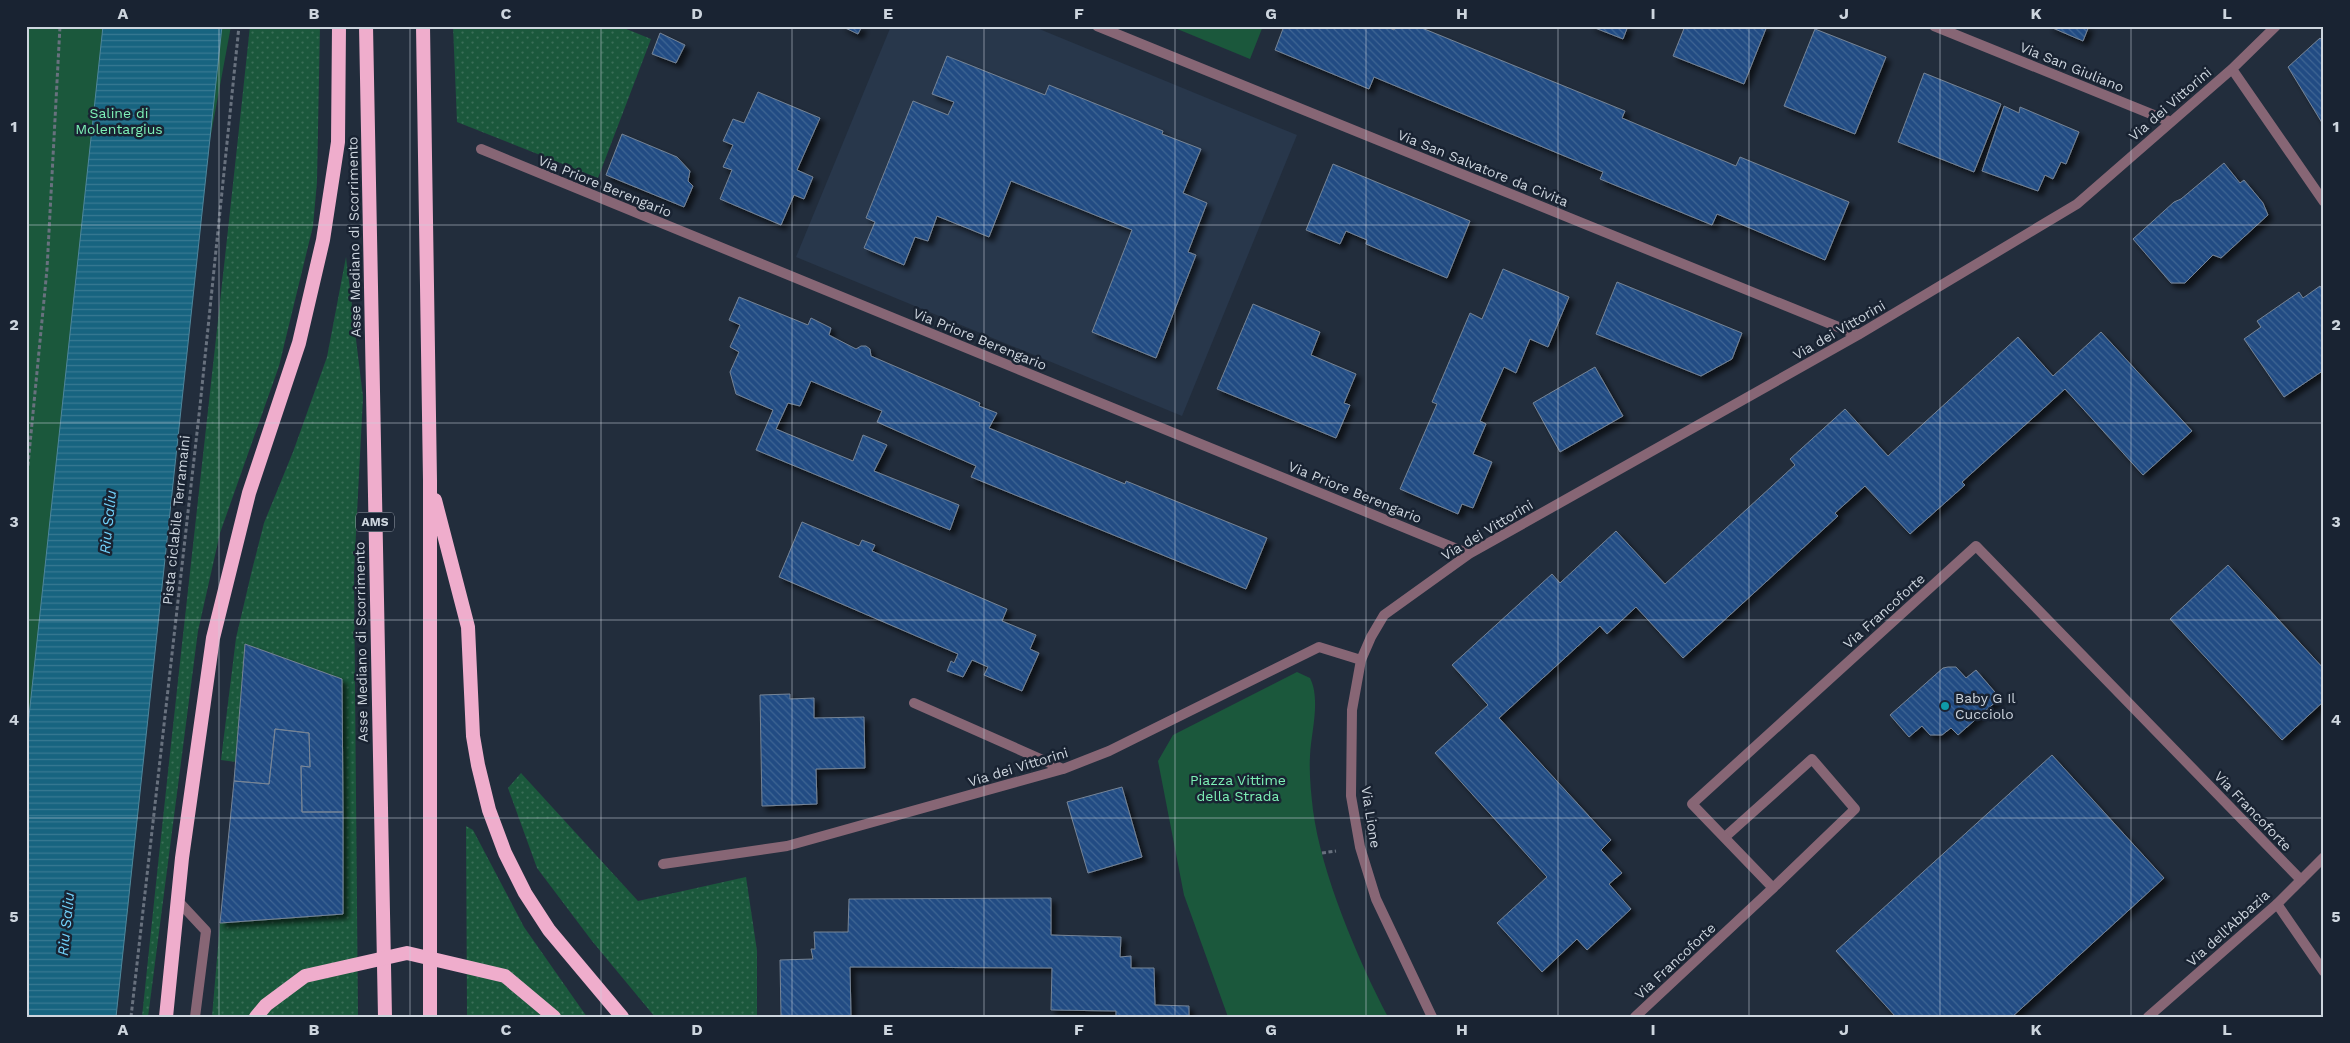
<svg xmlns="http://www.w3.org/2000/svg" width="2350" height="1043" viewBox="0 0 2350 1043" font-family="'Work Sans',sans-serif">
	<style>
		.built { fill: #28374b }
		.grass { fill: url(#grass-dots) }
		.park { fill: #1b583c }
		.water { fill: url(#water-rules); stroke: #4e869c }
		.building { fill: url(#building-back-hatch); stroke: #768496; filter: url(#shadow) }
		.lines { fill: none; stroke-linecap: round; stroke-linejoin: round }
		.path { stroke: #68717e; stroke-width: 3; stroke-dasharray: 4 2.5; stroke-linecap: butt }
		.service { stroke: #876675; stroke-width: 10 }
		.minor { stroke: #876675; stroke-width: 10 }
		.tertiary { stroke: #876675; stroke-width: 10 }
		.trunk { stroke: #efadcc; stroke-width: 14 }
		.trunk-bridge { stroke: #efadcc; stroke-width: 14 }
		.grid { fill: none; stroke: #cdd5de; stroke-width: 1; stroke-opacity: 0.55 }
		.culture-dot { fill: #0f9aa8; stroke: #192332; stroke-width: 2 }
		.labels { text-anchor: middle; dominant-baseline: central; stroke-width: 5; stroke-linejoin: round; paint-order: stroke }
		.shield { fill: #192332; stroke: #97a0aa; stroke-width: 1 }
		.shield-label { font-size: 12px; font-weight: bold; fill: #cdd5de }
		.street-label { font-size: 14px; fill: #cdd5de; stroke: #192332 }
		.park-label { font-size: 14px; fill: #7ef1b7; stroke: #192332 }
		.poi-label { font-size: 14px; fill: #cdd5de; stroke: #192332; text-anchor: start }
		.water-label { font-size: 15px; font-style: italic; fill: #72d2fb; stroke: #192332 }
		.neatline { fill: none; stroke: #cdd5de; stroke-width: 2 }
		.grid-label { font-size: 16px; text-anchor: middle; font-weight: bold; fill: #cdd5de }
	</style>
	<defs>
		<pattern id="grass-dots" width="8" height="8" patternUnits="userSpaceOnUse" patternTransform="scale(1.25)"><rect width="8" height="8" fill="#1b583c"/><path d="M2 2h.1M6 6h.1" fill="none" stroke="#3b6f58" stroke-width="1.8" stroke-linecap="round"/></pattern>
		<pattern id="water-rules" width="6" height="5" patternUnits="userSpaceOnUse" patternTransform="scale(1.25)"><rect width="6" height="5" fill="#176480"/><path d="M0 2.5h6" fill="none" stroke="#387992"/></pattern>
		<pattern id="building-back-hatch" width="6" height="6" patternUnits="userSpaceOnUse" patternTransform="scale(1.25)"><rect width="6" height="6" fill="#214c83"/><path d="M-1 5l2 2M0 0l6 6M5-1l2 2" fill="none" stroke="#406594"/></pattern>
		<filter id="shadow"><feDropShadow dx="4.5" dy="4.5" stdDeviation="2.5" flood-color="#0009"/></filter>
	</defs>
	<rect width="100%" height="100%" fill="#222d3c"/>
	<path class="built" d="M891 26H1032L1297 135 1182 416 796 257Z"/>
	<path class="grass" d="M250 26H320L317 182 313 226 279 366 220 533 198 631 148 1017H142C176 686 215 357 250 26Z
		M453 26H619L651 39 598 178 457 122Z
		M346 257 363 397 354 572 358 1017H212L220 923 343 914 341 679 245 644 236 762 221 760 236 638 252 570 264 523 293 452 327 357Z
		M521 773 638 901 746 877 757 951V1017H655L592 941 537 868 508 788Z
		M466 826 473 830 524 927 587 1017H467Z"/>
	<path class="park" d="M26 26H231L209 145 149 655 139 804 116 1017H26Z
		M1170 26H1263L1250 59Z
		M1297 672 1310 678C1321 700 1311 732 1310 756 1309 773 1311 793 1313 810 1321 873 1358 960 1388 1017H1228L1184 895 1158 761 1173 735Z"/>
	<path class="water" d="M103 26H222L116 1017H26V744Z"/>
	<path class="building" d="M841 26H862L858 34Z
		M1284 26H1385L1394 30 1395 26H1417L1625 111 1622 118 1736 166 1740 157 1849 202 1825 260 1717 214 1712 225 1600 179 1603 172 1374 77 1369 89 1275 50Z
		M1590 26H1628L1623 39Z
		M1685 26H1767L1744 84 1673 56Z
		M2048 26H2089L2083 41Z
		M1815 29 1886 57 1855 134 1784 106Z
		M660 33 685 45 676 63 652 54Z
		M2320 38 2324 42V126L2288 67Z
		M947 56 1045 95 1049 85 1163 131 1162 134 1201 149 1183 193 1207 203 1188 252 1196 255 1156 358 1092 332 1132 230 1011 181 989 237 937 216 928 241 915 237 904 265 864 248 875 222 866 218 913 101 948 115 954 102 932 94Z
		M1924 73 2001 104 1974 172 1898 142Z
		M758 92 820 118 797 170 813 177 804 199 794 195 781 225 720 199 732 170 723 167 733 145 723 141 733 119 744 123Z
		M2004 106 2019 113 2020 107 2079 132 2066 164 2061 162 2053 179 2045 175 2038 191 1982 171Z
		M622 134 677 157 690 171 688 181 693 186 684 207 606 175Z
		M2224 163 2240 183 2244 180 2263 203 2268 215 2221 258 2213 255 2185 283H2171L2133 239 2174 202 2181 199Z
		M1333 164 1470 221 1447 278 1366 244 1367 240 1346 231 1340 244 1306 230Z
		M1503 269 1569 297 1548 347 1530 339 1516 373 1504 367 1480 421 1486 424 1473 454 1492 462 1473 508 1462 504 1458 514 1400 489 1437 404 1432 402 1470 313 1482 319Z
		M1617 282 1742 333 1732 359 1701 376 1596 334Z
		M2320 286 2324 291V370L2284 397 2244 339 2261 327 2257 321 2299 292 2303 298Z
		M739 297 808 325 811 318 831 328 829 335 856 349 861 346H866L870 349 871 356 980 403 979 406 997 413 989 428 1125 484 1126 481 1267 538 1246 589 971 477 976 466 877 422 882 411 811 381 800 406 788 403 776 429 853 461 863 435 887 445 874 471 959 505 950 530 756 450 773 410 736 394 730 372 739 352 730 347 740 325 729 320Z
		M1253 304 1320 332 1311 355 1356 374 1344 403 1350 405 1336 438 1217 389Z
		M2101 332 2192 431 2143 475 2065 389 1962 482 1965 485 1910 534 1865 486 1835 513 1838 516 1683 658 1636 607 1607 634 1600 626 1499 718 1611 840 1601 850 1622 873 1609 884 1631 909 1587 950 1577 939 1542 972 1497 923 1547 877 1435 753 1488 705 1452 665 1552 574 1560 583 1616 531 1665 584 1795 465 1790 459 1845 409 1888 456 2018 337 2053 376Z
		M1595 367 1623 416 1560 452 1533 403Z
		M802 522 859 546 862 540 875 545 872 551 1007 609 1002 621 1036 635 1030 649 1039 653 1022 691 984 675 988 667 972 660 963 677 947 671 951 661 954 663 958 654 779 577Z
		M2228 565 2324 669V701L2282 740 2170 619Z
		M245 644 342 679 343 812H302L301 766 310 767 309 733 275 729 269 784 234 781Z
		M1948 667H1956L1966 678 1976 670 2000 698 1958 735 1951 728 1942 735H1930L1922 726 1909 737 1890 715 1943 668Z
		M790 694V699L814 698V718L864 717 865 768 816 769 817 804 762 806 760 695Z
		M275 729 309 733 310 767 301 766 302 812H343V914L220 923 234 781 269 784Z
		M2052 755 2164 878 2012 1017H1896L1836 951Z
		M1122 787 1142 857 1088 873 1067 802Z
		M1051 898V935L1121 937 1120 957 1131 956V968H1154L1155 1005 1189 1006V1017H1116V1011L1051 1010 1052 968 850 967 851 1017H781L780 960 813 959 811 949H815L814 932H848L849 899Z"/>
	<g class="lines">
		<path class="path" d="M26 485 47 269 60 26
			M1322 853 1336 851
			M131 1017 200 406 239 26"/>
		<path class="service" d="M1725 837 1812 759 1855 809 1773 888
			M178 901 206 931 195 1017"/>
		<path class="minor" d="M1097 26 1858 335
			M1934 26 2171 122
			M2232 69 2324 202
			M481 149 1469 554
			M914 703 1063 769
			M663 864 787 846 1063 769 1109 751 1319 647 1361 660
			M2277 904 2324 972
			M1432 1017 1376 899 1360 847 1351 796 1352 710 1361 660 1371 637 1384 615 1469 554 1858 335 2077 204 2232 69 2276 26
			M1635 1017 1773 888 1692 804 1976 546 2301 880"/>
		<path class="tertiary" d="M2148 1017 2277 904 2324 857"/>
		<path class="trunk" d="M366 26 385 1017
			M423 26 430 480V1017
			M435 500 468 627 473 736 478 765 489 810 505 853 525 893 549 930 622 1017
			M166 1017 182 858 213 638 249 493 299 343 323 240 338 142 339 26"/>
		<path class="trunk-bridge" d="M256 1017 266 1005 305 976 407 953 505 976 554 1017"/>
	</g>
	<path class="grid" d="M219 26V1017M410 26V1017M601 26V1017M792 26V1017M984 26V1017M1175 26V1017M1366 26V1017M1558 26V1017M1749 26V1017M1940 26V1017M2131 26V1017M26 225H2324M26 423H2324M26 620H2324M26 818H2324"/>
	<circle class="culture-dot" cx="1945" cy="706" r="5"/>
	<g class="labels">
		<rect class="shield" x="356" y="512.5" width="38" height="19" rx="4"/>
		<g class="shield-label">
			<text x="375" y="522">AMS</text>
		</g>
		<g class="street-label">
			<text transform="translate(2072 67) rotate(22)">Via San Giuliano</text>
			<text transform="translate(2170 104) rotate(-41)">Via dei Vittorini</text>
			<text transform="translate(1483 168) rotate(22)">Via San Salvatore da Civita</text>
			<text transform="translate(605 186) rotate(22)">Via Priore Berengario</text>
			<text transform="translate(354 237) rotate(-91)">Asse Mediano di Scorrimento</text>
			<text transform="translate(1839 330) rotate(-30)">Via dei Vittorini</text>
			<text transform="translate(980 339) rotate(22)">Via Priore Berengario</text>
			<text transform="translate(1355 492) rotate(22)">Via Priore Berengario</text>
			<text transform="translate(176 520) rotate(-84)">Pista ciclabile Terramaini</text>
			<text transform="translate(1487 530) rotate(-31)">Via dei Vittorini</text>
			<text transform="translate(1884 611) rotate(-42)">Via Francoforte</text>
			<text transform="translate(361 642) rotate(-91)">Asse Mediano di Scorrimento</text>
			<text transform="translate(1018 767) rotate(-17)">Via dei Vittorini</text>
			<text transform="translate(2253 811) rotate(46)">Via Francoforte</text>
			<text transform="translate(1371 817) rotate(81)">Via Lione</text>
			<text transform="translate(2228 928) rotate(-42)">Via dell'Abbazia</text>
			<text transform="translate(1675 961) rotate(-43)">Via Francoforte</text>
		</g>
		<g class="park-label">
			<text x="119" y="113">Saline di<tspan x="119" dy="16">Molentargius</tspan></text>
			<text x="1238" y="780">Piazza Vittime<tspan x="1238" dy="16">della Strada</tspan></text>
		</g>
		<g class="poi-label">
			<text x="1955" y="698">Baby G Il<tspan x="1955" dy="16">Cucciolo</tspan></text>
		</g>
		<g class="water-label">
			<text transform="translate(108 522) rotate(-84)">Riu Saliu</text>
			<text transform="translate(66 924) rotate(-84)">Riu Saliu</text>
		</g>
	</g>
	<rect width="2350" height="1043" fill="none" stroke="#192332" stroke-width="55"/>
	<rect x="28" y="28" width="2294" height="988" class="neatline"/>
	<g class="grid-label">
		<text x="123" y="19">A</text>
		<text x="314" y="19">B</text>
		<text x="506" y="19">C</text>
		<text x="697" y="19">D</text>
		<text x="888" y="19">E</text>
		<text x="1079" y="19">F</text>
		<text x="1271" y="19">G</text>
		<text x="1462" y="19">H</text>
		<text x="1653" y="19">I</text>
		<text x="1844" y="19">J</text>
		<text x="2036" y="19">K</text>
		<text x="2227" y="19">L</text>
		<text x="14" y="132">1</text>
		<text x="2336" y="132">1</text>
		<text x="14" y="330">2</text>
		<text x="2336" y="330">2</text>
		<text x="14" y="527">3</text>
		<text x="2336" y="527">3</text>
		<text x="14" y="725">4</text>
		<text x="2336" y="725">4</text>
		<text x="14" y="922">5</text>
		<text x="2336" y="922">5</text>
		<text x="123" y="1035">A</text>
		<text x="314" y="1035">B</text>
		<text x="506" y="1035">C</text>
		<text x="697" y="1035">D</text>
		<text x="888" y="1035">E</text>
		<text x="1079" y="1035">F</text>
		<text x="1271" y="1035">G</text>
		<text x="1462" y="1035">H</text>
		<text x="1653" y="1035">I</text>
		<text x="1844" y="1035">J</text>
		<text x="2036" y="1035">K</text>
		<text x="2227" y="1035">L</text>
	</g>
</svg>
